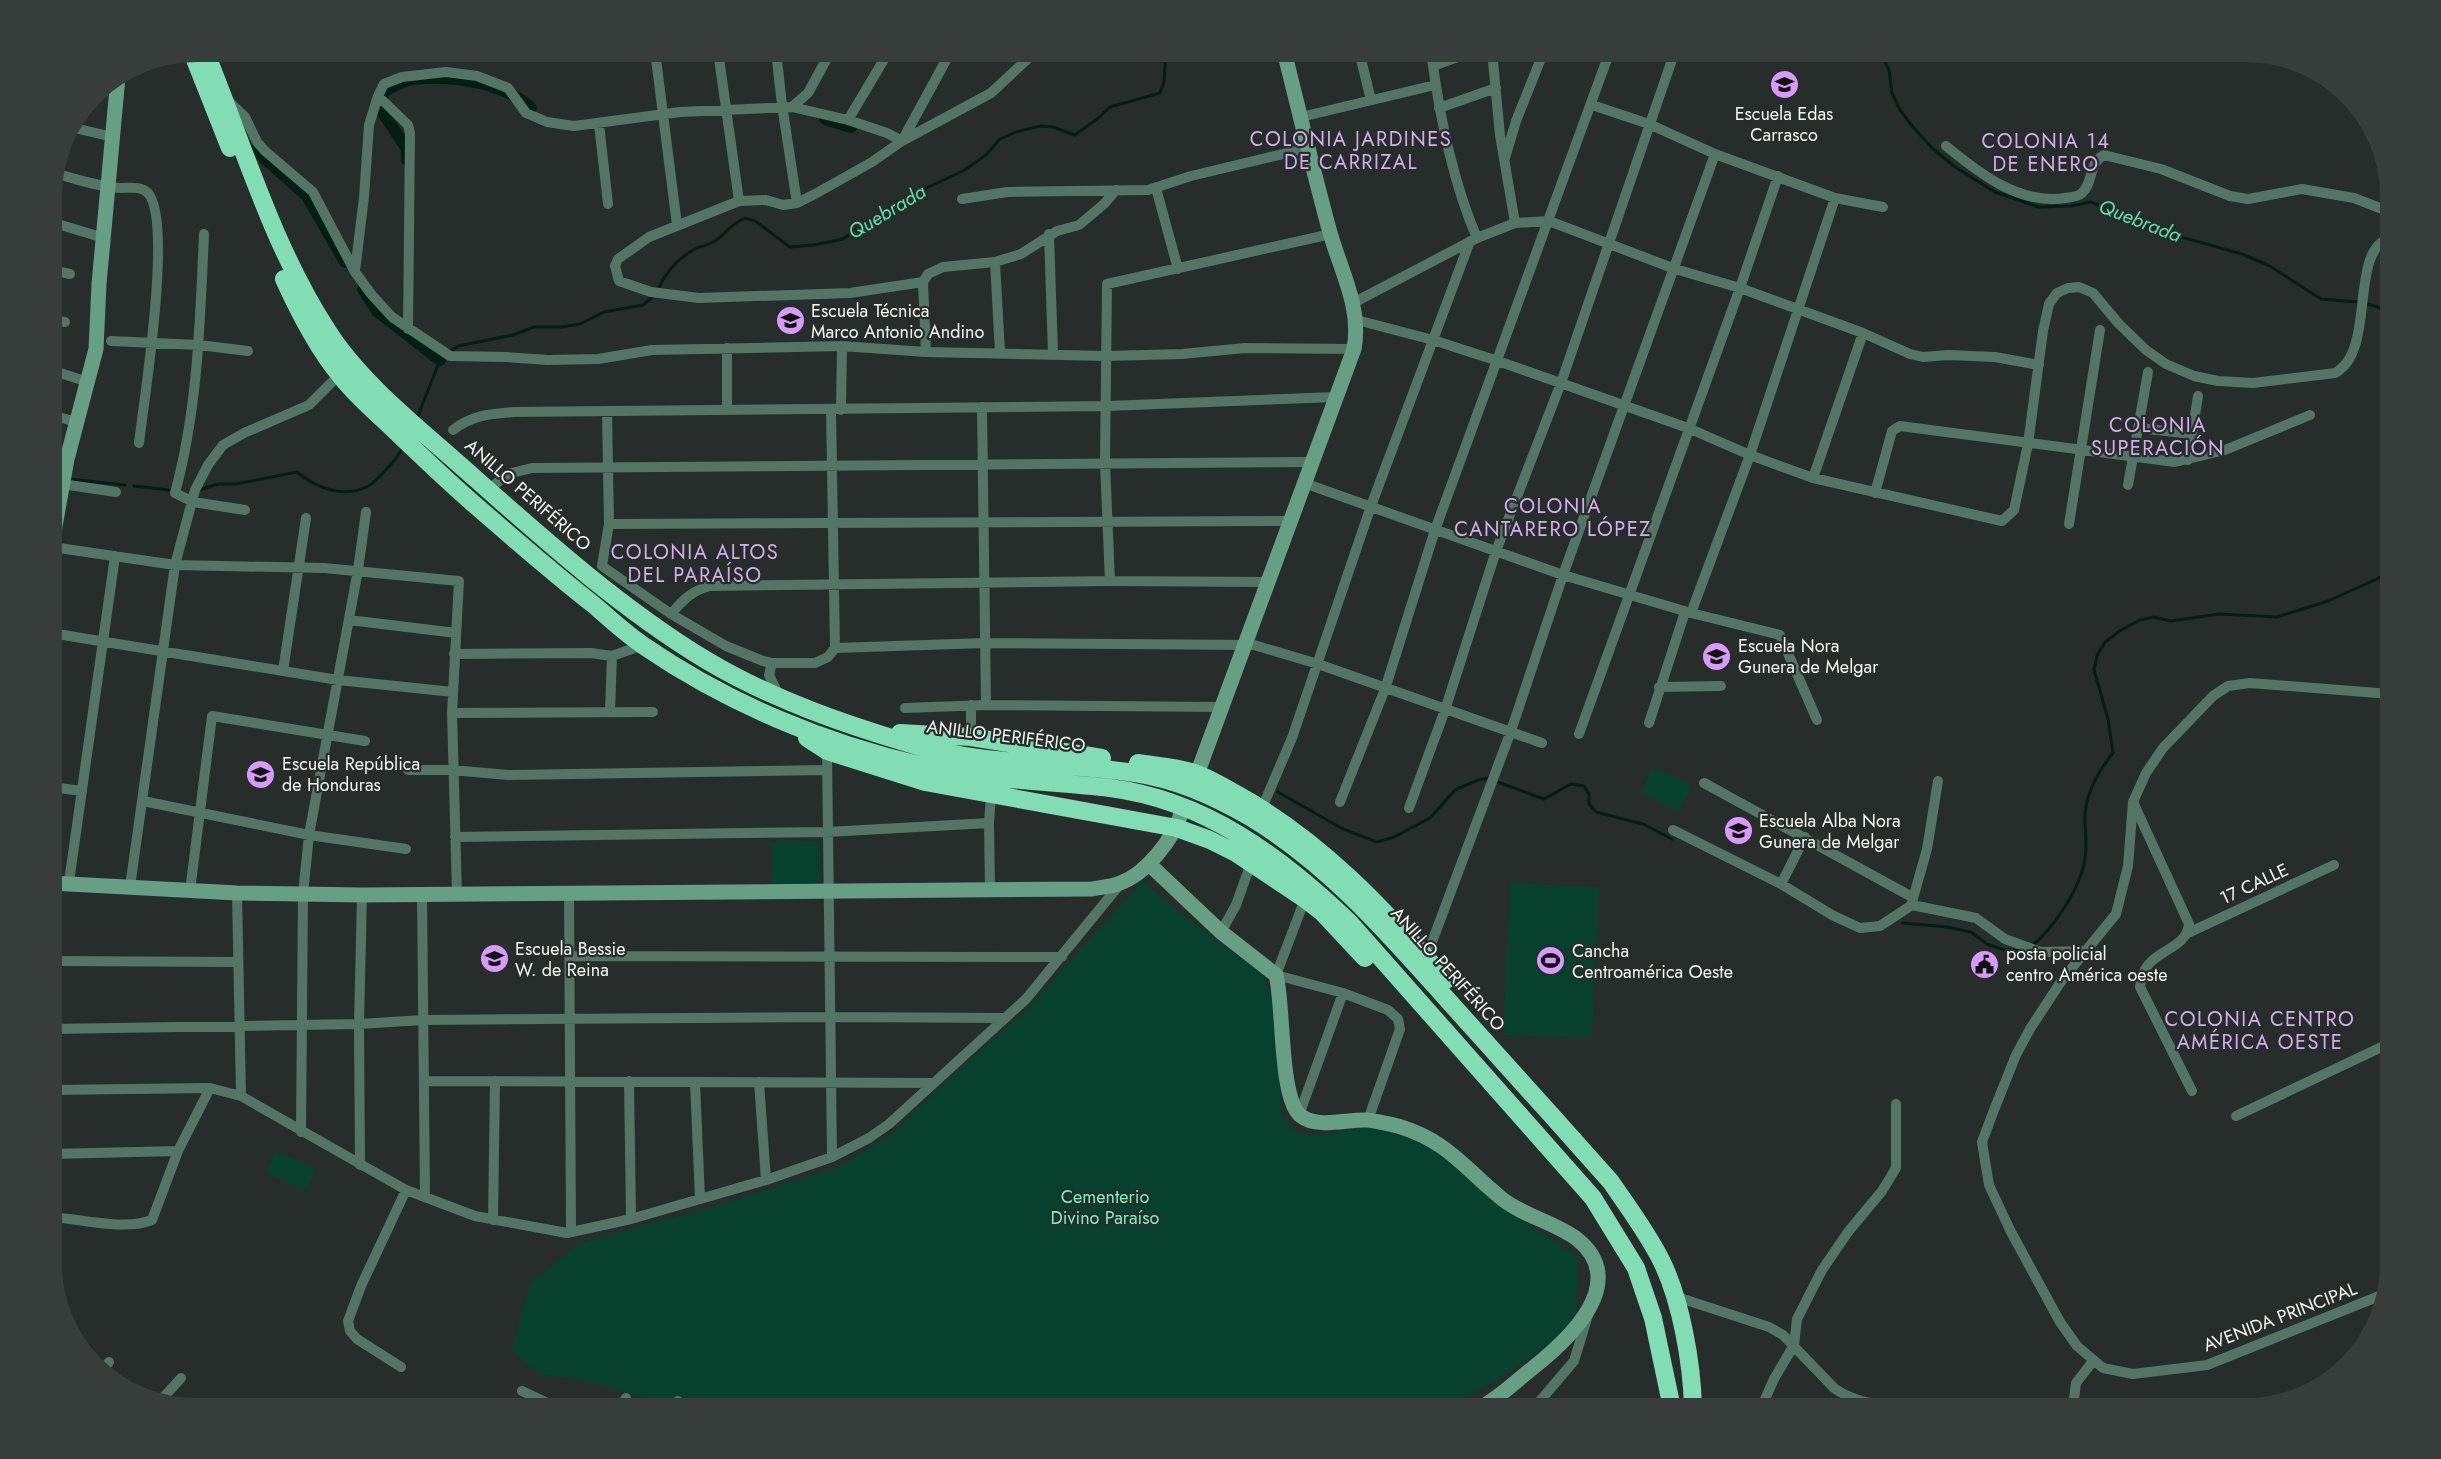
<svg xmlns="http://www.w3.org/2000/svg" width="2441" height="1459" viewBox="0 0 2441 1459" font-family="Jost,sans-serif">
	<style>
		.green { fill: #07412d }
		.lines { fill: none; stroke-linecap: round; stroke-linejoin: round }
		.stream { stroke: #021f13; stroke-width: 3 }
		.canal { stroke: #021f13; stroke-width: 12 }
		.street { stroke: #537565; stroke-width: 10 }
		.secondary { stroke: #679f85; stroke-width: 15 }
		.highway { stroke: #82dcb4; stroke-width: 18 }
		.labels { text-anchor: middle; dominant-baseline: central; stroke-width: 4.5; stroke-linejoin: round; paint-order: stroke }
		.poi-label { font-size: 18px; fill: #f2f6f3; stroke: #272d2a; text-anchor: start }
		.street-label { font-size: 18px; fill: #f2f6f3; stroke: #272d2a }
		.park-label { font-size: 18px; fill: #79f4c0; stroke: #272d2a }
		.neighbourhood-label { font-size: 20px; letter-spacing: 1.5px; fill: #d7aced; stroke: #272d2a }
		.water-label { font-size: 20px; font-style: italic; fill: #61deab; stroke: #272d2a }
	</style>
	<rect width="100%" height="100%" fill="#272d2a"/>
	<path class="green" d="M1653 767 1692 786 1679 812 1641 792Z
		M819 841 820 887 772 888 771 842Z
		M1143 881 1175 909 1261 973 1269 988 1273 1005 1282 1115 1296 1132 1310 1136 1370 1127 1408 1137 1435 1149 1495 1203 1578 1257 1576 1312 1563 1336 1480 1390 1447 1408H697L648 1399 581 1380 539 1374 512 1351 529 1285 580 1243 712 1207 838 1167 892 1134 939 1088 1026 1010Z
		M1510 883 1599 887 1592 1038 1503 1035Z
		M275 1151 316 1169 306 1191 266 1173Z"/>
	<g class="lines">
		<path class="stream" d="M1880 51 1889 70 1892 93 1900 110 1913 127 1931 147 1955 167 1995 192 2039 207 2071 206 2091 202 2167 233 2242 254 2268 265 2321 299 2359 302
			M658 289C666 272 679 257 697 248 703 246 710 244 715 241 727 233 729 225 745 218L755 221 790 247 814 245 843 239 898 201 963 171 986 155 1000 139 1016 132 1040 126 1053 127 1075 135 1097 119 1110 107 1160 93 1164 82 1166 51
			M2365 303 2390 311
			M450 352 458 346 513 335 534 327H561L580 324 604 312 643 305 655 295
			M417 418 440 360 444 357
			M69 479 125 485
			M134 486 169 490
			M199 490 218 484H236L297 472C316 488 345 499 368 486 375 483 380 475 386 470 393 462 399 456 403 447
			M1495 781 1544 799 1571 784 1584 786 1589 794V804L1596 812 1643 824 1672 839
			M1278 792 1343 829 1377 842 1394 837 1430 818 1455 790 1478 780 1489 778
			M1903 923 1947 927 1971 932 1987 944 2001 949 2025 951
			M2032 946C2053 928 2077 893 2084 865 2087 851 2086 839 2085 824 2083 798 2097 773 2113 753L2108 719 2094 670 2097 656 2105 642 2121 630 2140 620 2153 617 2171 621 2219 614 2277 617 2328 601 2377 579 2390 571"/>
		<path class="canal" d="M825 119 851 127
			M251 146 307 196 345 262
			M407 160V149L381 110 383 92C392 87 403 80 413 79 450 75 504 82 531 108
			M363 289 377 311 440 360"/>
		<path class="street" d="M655 51 677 225
			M718 51 739 201
			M776 51 782 105 797 203
			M1359 51 1371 100
			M1431 51C1439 114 1452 180 1477 238
			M1492 51 1500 135 1515 223
			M1433 66 1474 51
			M228 101 245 117 257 142 265 151 313 192 355 272 371 294 392 317 450 356 505 357 548 360 598 359 652 350 842 346 926 352 1106 356 1182 354 1245 348 1354 349
			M1592 105 1649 124 1715 154 1835 198 1883 207
			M792 107 808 93 831 51
			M1439 108 1496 88
			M1301 117 1435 85
			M848 120 889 51
			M599 124 608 204
			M70 127 113 137
			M902 141 951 51
			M1946 146C1979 173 2019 205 2065 198 2071 197 2078 197 2082 193 2094 182 2088 163 2104 155L2161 169 2230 196 2248 199 2302 189 2354 198 2390 212
			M1505 158 1516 121 1544 51
			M54 173C76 179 99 187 121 188 130 188 141 186 148 193 173 221 144 400 139 443
			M1156 188 1178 269
			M962 199 1007 192 1148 190 1191 176 1308 148
			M51 222 104 238
			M204 234C200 321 198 409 175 493L193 502 245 510
			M1049 234 1053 354
			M995 262 1000 353
			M51 270 70 274
			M355 271 364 197 369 125 378 96
			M923 282 928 274 943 267 995 262 1021 254 1057 231 1079 225 1104 204 1116 190
			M1353 303 1477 238 1515 223 1549 221 1675 269 1740 288 1863 333 1910 354 1923 357 1948 355 1995 357 2039 365
			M51 320 65 322
			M1357 320 1433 340 1498 361 1688 428 1750 455 1813 478 2002 521 2014 510 2028 444 2043 331 2049 304 2057 293 2068 288 2079 287 2093 293 2119 324 2146 350 2166 364 2194 376 2218 381 2253 383 2335 373C2377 351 2348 250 2390 238
			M408 329 410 133 408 125 378 96 384 84 402 77 446 72 477 76 508 88 526 113 547 122 574 126 680 112 792 107 848 120 887 133 902 141
			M111 341 199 345 248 351
			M727 348V409
			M926 352 923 282 850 293 699 298 651 292 619 281 615 266 618 259 649 237 739 201 766 200 783 205 797 203 815 194 872 162 902 141 991 93 1036 51
			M51 370 88 382
			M982 407 986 705
			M831 410 835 648
			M841 410 842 346
			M607 411 609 524 602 566 671 614 726 646 763 661 772 663H815L828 657 835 648 985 643 1254 645 1318 664 1542 743
			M51 415 77 422
			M2139 428 2192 434
			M453 430C472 415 491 414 514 412L1107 406 1335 397
			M2188 460 2198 396
			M51 469 65 472
			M1813 478 1863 333
			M1304 483 1563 575 1691 613 1750 455 1835 198
			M62 484 116 492
			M2128 485 2148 372
			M488 490 508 474 532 468 1311 462
			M1875 493 1892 431 1900 426 2175 462 2225 450 2310 415
			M609 524 1289 521
			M2069 524 2100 330
			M52 547 175 565 324 568 459 581 452 713 457 894
			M1110 581 1105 463 1107 284 1331 234
			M1691 613 1780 635 1817 720
			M671 614C683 600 691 591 710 586L1110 581 1267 582
			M349 620 456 633
			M51 633 338 680 453 692
			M454 654 591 653 612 656 643 645
			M772 663 769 675 779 696
			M283 671 306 518
			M1659 687 1721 686
			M971 705V737
			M905 708 986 705 1221 707
			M610 712 612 656
			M452 713 653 712
			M1649 723 1685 612
			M1579 734 1740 288 1778 176
			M827 751 832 1157
			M408 770H452L508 775 827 770
			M1704 783 1912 897
			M51 787 82 791
			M143 801 309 835 406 849
			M1340 802 1385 689 1435 530 1610 51
			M2133 802 2189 924C2186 954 2142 948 2140 987L2192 1091
			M1262 808 1292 738 1371 506 1470 241
			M1409 808 1445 710 1496 551 1561 383 1675 51
			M989 823 990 891
			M1673 830 1781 884 1832 915 1860 928 1880 926 1912 905 1976 918 2005 939 2041 952 2087 951
			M455 837 827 832 989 823 991 795
			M69 882 115 556
			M1781 884 1805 837
			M130 887 175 565 195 490 208 465 223 445 244 433 309 405 339 375
			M190 891 212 716 365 741
			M237 893 241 1096
			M422 894 425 1197
			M569 894 571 1232
			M1305 899 1276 975 1343 993 1388 1010 1398 1019 1400 1029 1368 1120
			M1912 902 1927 849 1938 781
			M1221 932 1236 905 1251 863
			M2188 933 2334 865
			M569 956 1062 957
			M1426 958 1511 731 1563 575 1715 154
			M51 961 238 962
			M51 1029 359 1024 423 1020 829 1017 1004 1018
			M424 1081 933 1083
			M629 1081 631 1219
			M695 1082 700 1199
			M759 1082 766 1180
			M51 1090 210 1088 241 1096 406 1190 475 1216 567 1233 631 1219 766 1180 832 1157 869 1138 889 1124 1026 999 1121 883
			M1299 1115 1343 993
			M2236 1116 2390 1043
			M301 1132 303 894 309 835 358 570 366 512
			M51 1154 178 1151
			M360 1165 359 1024 362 895
			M51 1217C81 1219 124 1231 152 1220L178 1151 210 1088
			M493 1220 495 1081
			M2382 1295 2207 1365 2133 1374 2103 1368 2077 1346 2060 1322 2010 1230 1989 1185 1982 1142 1994 1110 2016 1055 2030 1029 2062 980 2116 914 2128 866 2133 802 2146 773 2163 748 2213 696 2228 686 2250 683 2390 694
			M1677 1297 1769 1327 1783 1335 1834 1388C1860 1407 1902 1408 1934 1407 1949 1407 1961 1402 1976 1408
			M401 1367 357 1339 350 1331 348 1321 361 1286 406 1190
			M103 1369 109 1362
			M522 1391 558 1408
			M162 1399 181 1378
			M620 1408 626 1398
			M674 1408 678 1401
			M1534 1408 1574 1361 1588 1315
			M1761 1408 1774 1379 1794 1345 1797 1319 1822 1270 1848 1232 1882 1191 1896 1168V1104
			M2073 1408 2076 1383 2093 1361"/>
		<path class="secondary" d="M51 549 67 459 96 349 99 284 118 77
			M1196 777 1354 349C1362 307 1340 270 1329 229 1313 170 1299 111 1284 51
			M1149 864 1221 932 1276 975C1284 1003 1279 1100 1301 1116 1318 1129 1347 1119 1367 1120 1377 1121 1389 1124 1398 1126 1448 1141 1464 1168 1501 1198 1523 1216 1554 1222 1577 1239 1631 1282 1569 1339 1534 1367 1516 1381 1500 1397 1480 1408
			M51 883 237 893 362 895 1092 889C1101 887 1112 887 1120 883 1146 874 1173 839 1181 814"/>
		<path class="highway" d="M205 51C243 144 272 245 327 330 358 380 416 426 460 465 538 534 617 606 706 660 771 699 846 725 918 746 987 766 1064 762 1135 773 1175 779 1216 797 1250 817 1328 864 1386 931 1445 997 1501 1059 1556 1120 1611 1182 1628 1207 1647 1232 1661 1260 1681 1300 1692 1363 1693 1408
			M192 52 230 148
			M284 279C299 312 316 346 339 374 353 393 372 409 389 425 417 452 445 479 475 505 514 539 553 573 594 605 610 619 626 634 644 646 727 703 825 744 923 766 985 780 1047 781 1110 788 1205 800 1281 857 1349 922L1593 1198 1636 1268 1653 1318 1672 1408
			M900 733 971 737 1102 758
			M807 738 827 751 925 782 1177 828 1210 840 1236 853 1305 899 1322 912 1365 958
			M1138 763C1157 766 1179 767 1197 774 1211 779 1225 788 1238 795 1321 841 1384 909 1446 980"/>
	</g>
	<defs>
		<symbol id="school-disc" viewBox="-11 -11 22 22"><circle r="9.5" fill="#d89af8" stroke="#272d2a"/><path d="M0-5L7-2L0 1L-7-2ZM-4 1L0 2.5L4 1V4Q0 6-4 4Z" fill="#111"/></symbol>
		<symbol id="stadium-disc" viewBox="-11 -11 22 22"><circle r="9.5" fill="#d89af8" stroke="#272d2a"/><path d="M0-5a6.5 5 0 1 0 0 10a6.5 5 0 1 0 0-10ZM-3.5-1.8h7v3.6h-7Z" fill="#111"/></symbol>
		<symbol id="civic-disc" viewBox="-11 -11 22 22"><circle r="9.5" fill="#d89af8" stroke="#272d2a"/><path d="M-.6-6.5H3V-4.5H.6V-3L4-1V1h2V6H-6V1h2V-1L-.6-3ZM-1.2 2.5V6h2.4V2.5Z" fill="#111"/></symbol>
	</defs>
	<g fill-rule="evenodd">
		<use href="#school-disc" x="1768" y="68" width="33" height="33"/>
		<use href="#school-disc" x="774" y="304" width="33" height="33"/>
		<use href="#school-disc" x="1700" y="640" width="33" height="33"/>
		<use href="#school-disc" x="244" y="758" width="33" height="33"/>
		<use href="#school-disc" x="1722" y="814" width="33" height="33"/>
		<use href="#school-disc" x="478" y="942" width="33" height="33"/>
		<use href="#stadium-disc" x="1534" y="944" width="33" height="33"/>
		<use href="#civic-disc" x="1968" y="948" width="33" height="33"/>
	</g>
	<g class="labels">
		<g class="poi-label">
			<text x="1784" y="114" text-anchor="middle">Escuela Edas<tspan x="1784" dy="21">Carrasco</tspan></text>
			<text x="811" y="311">Escuela Técnica<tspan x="811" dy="21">Marco Antonio Andino</tspan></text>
			<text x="1738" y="646">Escuela Nora<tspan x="1738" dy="21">Gunera de Melgar</tspan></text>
			<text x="282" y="764">Escuela República<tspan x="282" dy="21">de Honduras</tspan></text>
			<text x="1759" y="821">Escuela Alba Nora<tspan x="1759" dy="21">Gunera de Melgar</tspan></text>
			<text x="515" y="949">Escuela Bessie<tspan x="515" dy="21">W. de Reina</tspan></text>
			<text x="1572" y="951">Cancha<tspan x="1572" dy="21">Centroamérica Oeste</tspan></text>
			<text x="2006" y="954">posta policial<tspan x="2006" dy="21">centro América oeste</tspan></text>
		</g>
		<g class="street-label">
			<text transform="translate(528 495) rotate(41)">ANILLO PERIFÉRICO</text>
			<text transform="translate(1006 736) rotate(7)">ANILLO PERIFÉRICO</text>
			<text transform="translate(2254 884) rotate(-25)">17 CALLE</text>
			<text transform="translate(1448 969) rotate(48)">ANILLO PERIFÉRICO</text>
			<text transform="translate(2280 1317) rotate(-21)">AVENIDA PRINCIPAL</text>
		</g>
		<g class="park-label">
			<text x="1105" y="1197">Cementerio<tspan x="1105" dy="21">Divino Paraíso</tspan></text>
		</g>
		<g class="neighbourhood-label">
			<text x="1351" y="139">COLONIA JARDINES<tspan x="1351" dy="23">DE CARRIZAL</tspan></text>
			<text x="2046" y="141">COLONIA 14<tspan x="2046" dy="23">DE ENERO</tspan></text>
			<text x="2158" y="425">COLONIA<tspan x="2158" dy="23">SUPERACIÓN</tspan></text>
			<text x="1553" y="506">COLONIA<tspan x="1553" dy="23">CANTARERO LÓPEZ</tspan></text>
			<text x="695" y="552">COLONIA ALTOS<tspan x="695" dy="23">DEL PARAÍSO</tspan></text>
			<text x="2260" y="1019">COLONIA CENTRO<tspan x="2260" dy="23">AMÉRICA OESTE</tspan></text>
		</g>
		<g class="water-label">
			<text transform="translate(887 212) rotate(-31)">Quebrada</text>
			<text transform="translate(2140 221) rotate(21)">Quebrada</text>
		</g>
	</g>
	<path d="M0 0H2441V1459H0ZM196 62H2246A134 134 0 0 1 2380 196V1264A134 134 0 0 1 2246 1398H196A134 134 0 0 1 62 1264V196A134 134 0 0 1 196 62Z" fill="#373d3a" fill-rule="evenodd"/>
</svg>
